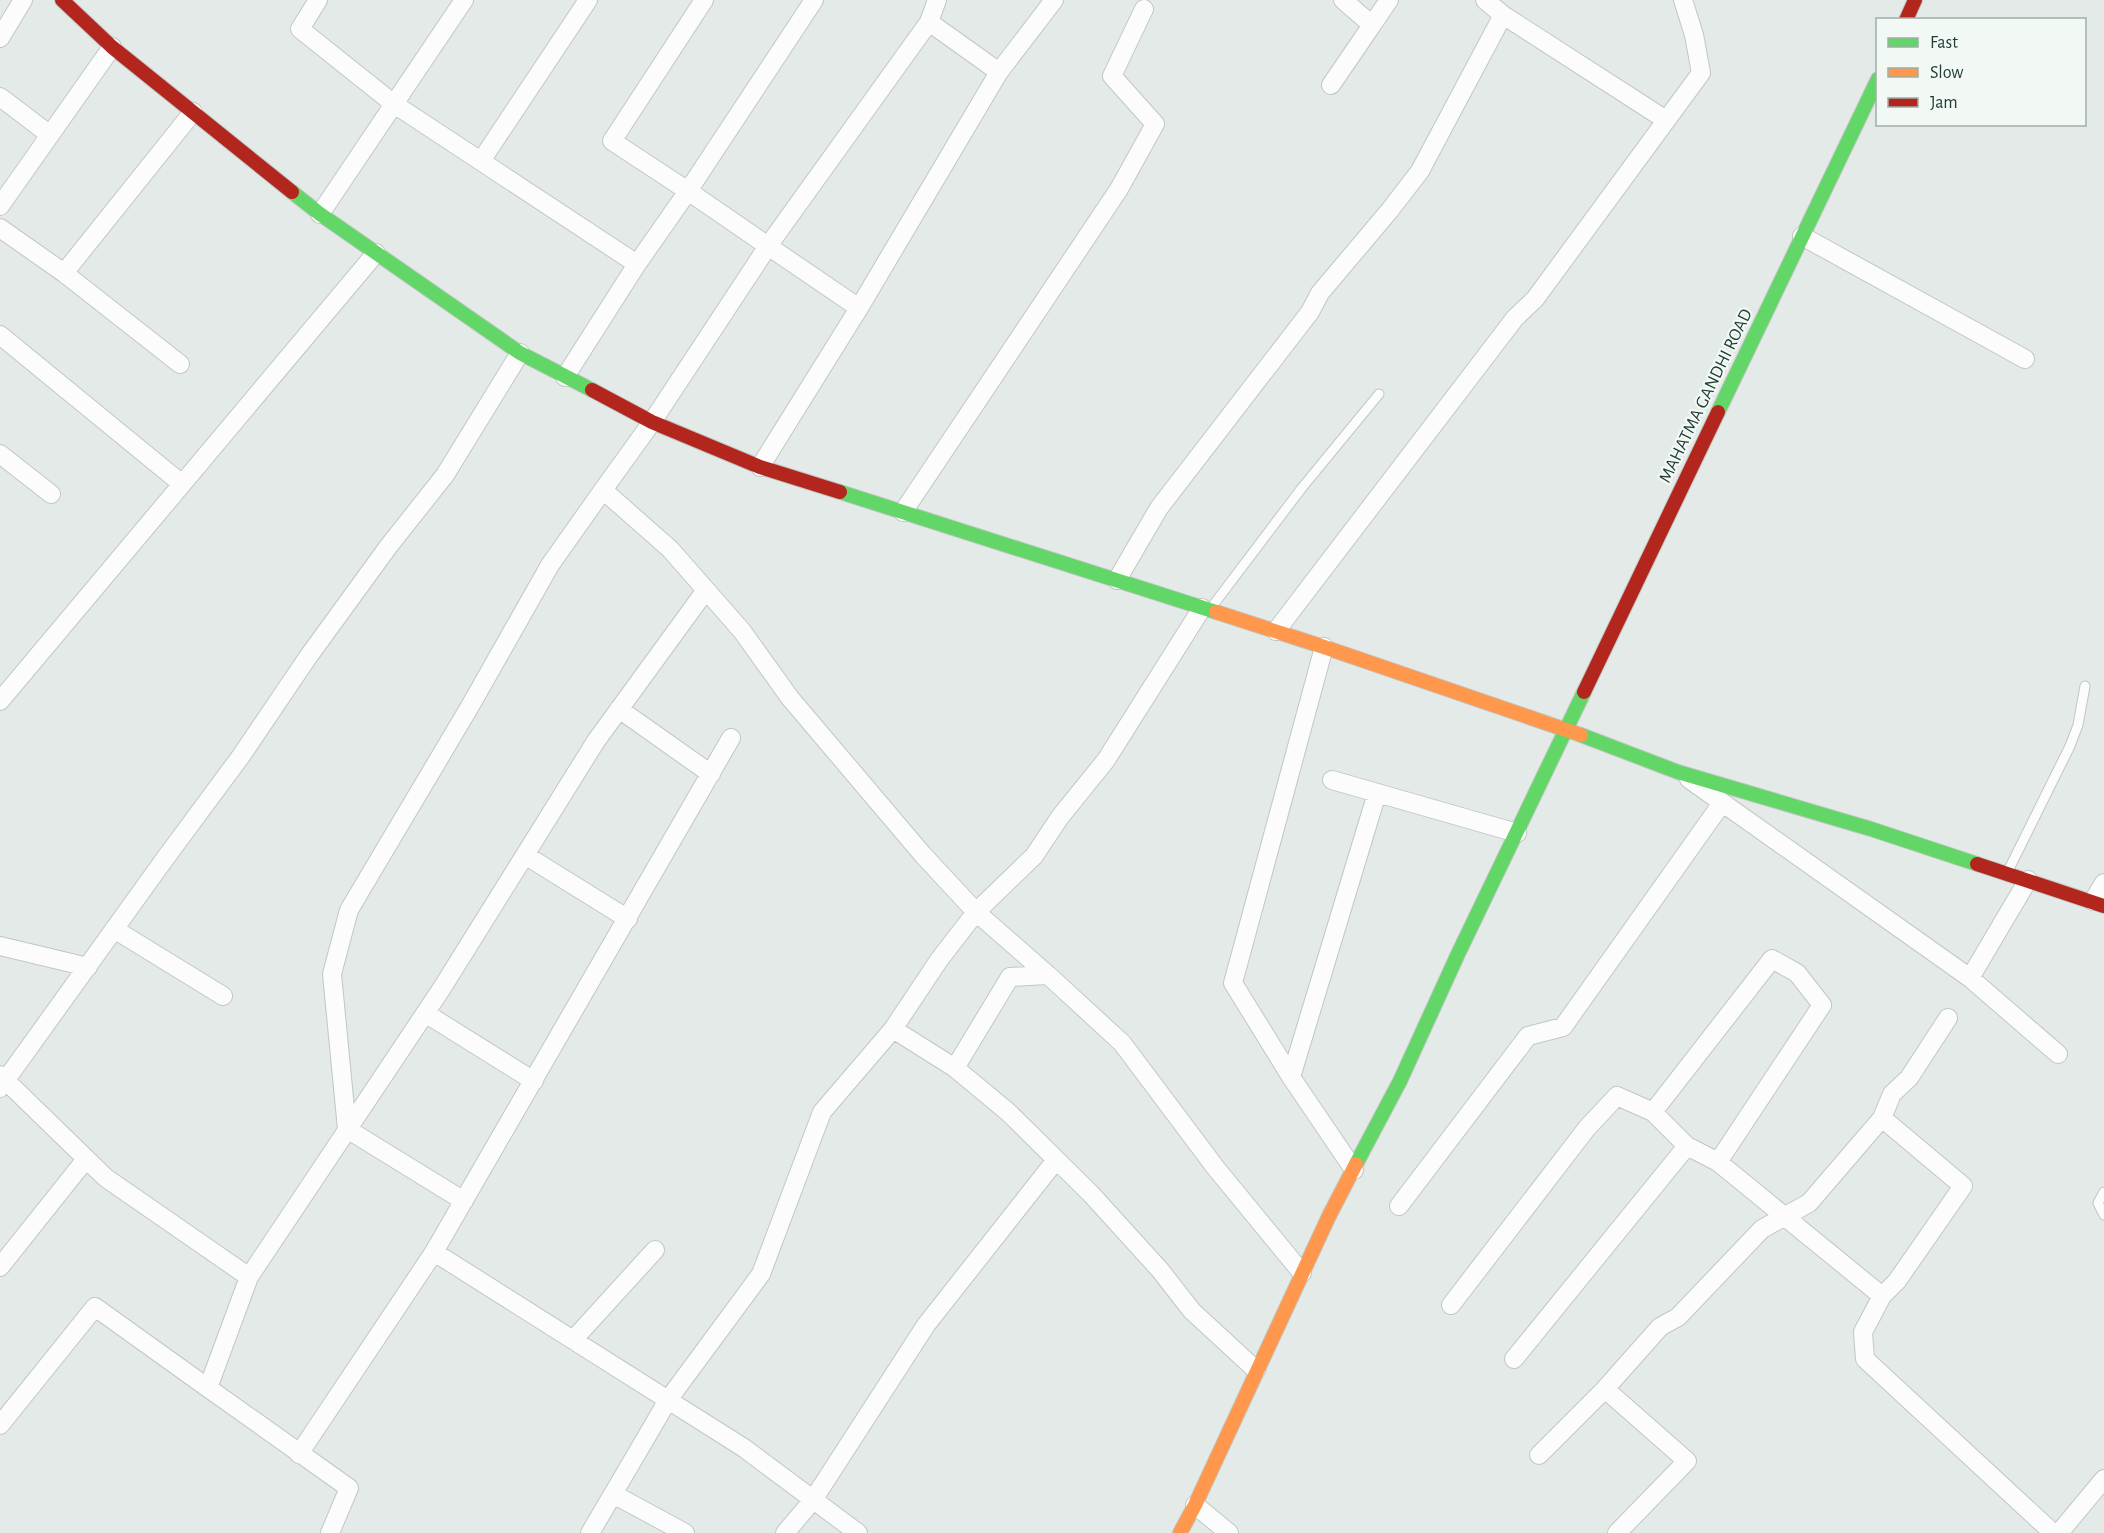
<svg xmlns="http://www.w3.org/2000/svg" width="2104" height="1533" viewBox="0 0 2104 1533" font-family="'Alegreya Sans',sans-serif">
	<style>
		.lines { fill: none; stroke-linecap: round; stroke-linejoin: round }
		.lane-casing { stroke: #c1c7c4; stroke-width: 11 }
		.street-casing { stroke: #c1c7c4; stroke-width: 20 }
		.fast-casing { stroke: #c0c7c4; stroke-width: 16 }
		.slow-casing { stroke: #c0c7c4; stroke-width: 16 }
		.jam-casing { stroke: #c0c7c4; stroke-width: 16 }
		.lane { stroke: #fbfcfb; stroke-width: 9 }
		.street { stroke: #fbfcfb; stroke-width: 18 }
		.fast { stroke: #63d668; stroke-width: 14 }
		.slow { stroke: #ff974d; stroke-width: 14 }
		.jam { stroke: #b3261e; stroke-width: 14 }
		.labels { text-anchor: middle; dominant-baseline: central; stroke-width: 4.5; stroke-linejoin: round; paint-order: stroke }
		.street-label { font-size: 18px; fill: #223d36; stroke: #f2f9f5 }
	</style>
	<rect width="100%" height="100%" fill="#e4eae7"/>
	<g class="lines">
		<defs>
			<path id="lane" d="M1211 608 1301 489 1379 394
				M2007 873 2070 746 2078 725 2085 686
				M2104 1192 2098 1203 2104 1215"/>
			<path id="street" d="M318 0 300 29 394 104 637 264 688 191 768 246 929 22
				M704 0 612 141 688 191 814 0
				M1343 0 1372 25 1389 0
				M1485 0 1503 15 1666 120
				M0 38 23 0
				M999 72 1054 0
				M1331 85 1372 25
				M0 97 50 135
				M481 161 588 0
				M0 206 112 47
				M320 214 464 0
				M0 228 64 273
				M1802 236 2025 359
				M859 308 768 246 652 422 603 490 670 549 742 631 790 698 923 855 976 912 939 960 893 1029 955 1068 1010 977 1048 975 1122 1043 1215 1167 1302 1273
				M0 335 182 484
				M180 364 64 273 193 112
				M565 377 637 264
				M0 454 51 494
				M760 467 859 308 999 72 929 22 937 0
				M903 512 1119 189 1155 124 1112 76 1144 9
				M1117 580 1159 508 1310 312 1320 293 1390 210 1420 171 1503 15
				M1276 631 1515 318 1535 299 1701 73 1694 35 1683 0
				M0 701 376 253
				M619 709 711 774
				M1689 779 1970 978 2058 1054
				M1332 780 1517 833
				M525 855 628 919
				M2093 901 2104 883
				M114 929 223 996
				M0 946 88 967
				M1048 975 976 912 1034 856 1060 817 1106 760 1202 608
				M1970 978 2028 880
				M425 1013 534 1081
				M955 1068 1008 1112 1091 1194 1160 1270 1192 1311 1256 1370
				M0 1075 106 1178 249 1277 442 988 596 741 706 590
				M1291 1077 1233 983 1324 647
				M0 1088 164 860 241 756 308 657 388 547 445 475 520 353
				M1653 1112 1772 959 1797 973 1822 1005 1718 1162
				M1882 1118 1963 1186 1897 1281 1882 1296 1863 1332 1865 1359 2053 1533
				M1354 1170 1291 1077 1377 793
				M464 1201 347 1129 332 974 349 910 469 708 550 565 603 490
				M1399 1206 1528 1036 1563 1027 1722 803
				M434 1252 731 738
				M0 1267 86 1159
				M249 1277 208 1388 349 1488 330 1533
				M1451 1305 1587 1128 1617 1096 1653 1112 1687 1146 1718 1162 1882 1296
				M573 1340 655 1250
				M1514 1359 1687 1146
				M1605 1389 1687 1461 1617 1533
				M0 1425 95 1307 208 1388
				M299 1454 434 1252 744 1448 858 1533
				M1539 1455 1605 1389 1660 1327 1678 1317 1762 1229 1809 1203 1882 1118 1892 1094 1909 1078 1948 1018
				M1195 1505 1229 1533
				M590 1533 613 1494
				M685 1533 613 1494 668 1400 761 1274 822 1112 893 1029
				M785 1533 813 1500 926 1325 1056 1160
				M2059 1533 2104 1479"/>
			<path id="fast" d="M292 192 320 214 520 353 592 390
				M1718 412 1878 79
				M840 492 1216 612
				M1581 735 1678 772 1871 829 1977 864
				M1356 1164 1400 1081 1458 954 1584 692"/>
			<path id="slow" d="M1216 612 1324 647 1581 735
				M1180 1533 1195 1505 1329 1216 1356 1164"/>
			<path id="jam" d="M62 0 112 47 292 192
				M1906 20 1915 0
				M592 390 652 422 760 467 840 492
				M1584 692 1718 412
				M1977 864 2104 906"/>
		</defs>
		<use href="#lane" class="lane-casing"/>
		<use href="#street" class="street-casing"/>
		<use href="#fast" class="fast-casing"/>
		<use href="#slow" class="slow-casing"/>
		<use href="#jam" class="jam-casing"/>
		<use href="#lane" class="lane"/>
		<use href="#street" class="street"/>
		<use href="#fast" class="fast"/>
		<use href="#slow" class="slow"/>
		<use href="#jam" class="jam"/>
	</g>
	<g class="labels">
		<g class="street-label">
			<text transform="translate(1706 396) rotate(-64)">MAHATMA GANDHI ROAD</text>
		</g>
	</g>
	<rect x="1876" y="18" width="210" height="108" fill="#f2f9f5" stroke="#9faea9" stroke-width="1.5"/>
	<rect x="1888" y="38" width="30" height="9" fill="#63d668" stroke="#9faea9" stroke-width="1.5"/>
	<text x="1930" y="48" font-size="18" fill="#223d36">Fast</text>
	<rect x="1888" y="68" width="30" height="9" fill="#ff974d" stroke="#9faea9" stroke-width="1.5"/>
	<text x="1930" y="78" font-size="18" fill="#223d36">Slow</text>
	<rect x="1888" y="98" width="30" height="9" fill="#b3261e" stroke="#9faea9" stroke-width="1.5"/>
	<text x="1930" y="108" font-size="18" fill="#223d36">Jam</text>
</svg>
